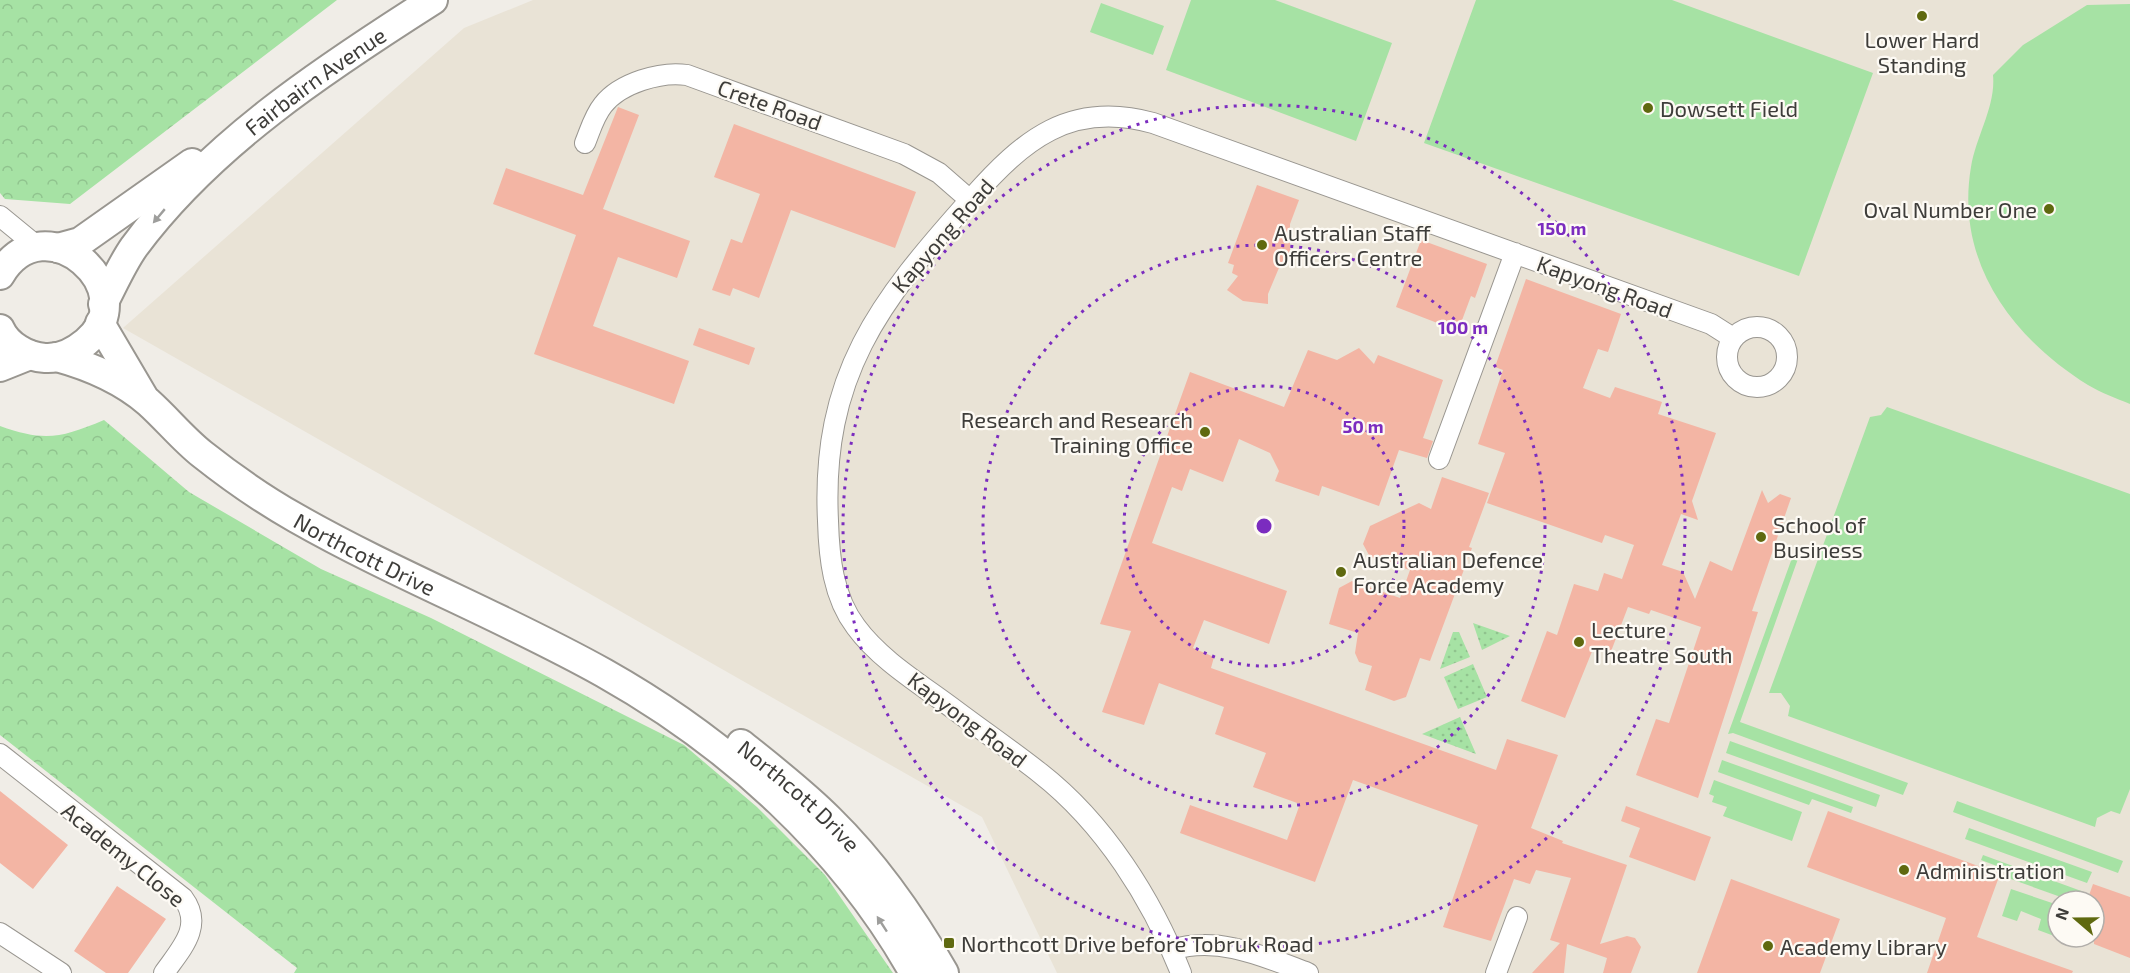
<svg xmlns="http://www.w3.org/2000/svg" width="2130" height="973" viewBox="0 0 2130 973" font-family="'Exo 2',sans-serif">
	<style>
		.built { fill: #e9e3d6; fill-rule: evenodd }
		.grass { fill: #a6e2a4 }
		.forest { fill: url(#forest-crowns) }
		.park { fill: url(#park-dots) }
		.building { fill: #f3b5a4 }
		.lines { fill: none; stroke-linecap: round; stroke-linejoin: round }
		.street-casing { stroke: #999690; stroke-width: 22 }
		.secondary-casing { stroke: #999690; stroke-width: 32 }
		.street { stroke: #fff; stroke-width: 20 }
		.secondary { stroke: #fff; stroke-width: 28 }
		.oneway { fill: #9e9e9c }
		.ring { fill: none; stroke: #7b2cbf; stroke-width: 3; stroke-dasharray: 3 6 }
		.poi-dot { fill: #5f690f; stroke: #fdfaf4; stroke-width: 2 }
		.labels { text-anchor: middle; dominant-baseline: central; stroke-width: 4.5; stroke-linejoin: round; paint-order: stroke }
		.poi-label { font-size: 22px; fill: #3e3d3a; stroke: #fdfaf4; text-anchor: start }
		.street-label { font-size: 22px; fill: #3e3d3a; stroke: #fdfaf4 }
		.centre { fill: #7b2cbf; stroke: #fdfaf4; stroke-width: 3 }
		.ring-label { font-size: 18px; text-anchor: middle; font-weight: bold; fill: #7b2cbf; stroke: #fdfaf4; stroke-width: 4.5; stroke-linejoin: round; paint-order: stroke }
	</style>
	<defs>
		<pattern id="forest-crowns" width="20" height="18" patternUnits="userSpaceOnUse" patternTransform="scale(1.5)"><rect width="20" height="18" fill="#a6e2a4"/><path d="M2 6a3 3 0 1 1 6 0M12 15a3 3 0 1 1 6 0" fill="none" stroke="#90c38e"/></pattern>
		<pattern id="park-dots" width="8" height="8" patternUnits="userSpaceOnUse" patternTransform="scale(1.5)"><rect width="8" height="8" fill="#a6e2a4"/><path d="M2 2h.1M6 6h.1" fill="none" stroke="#90c38e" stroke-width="1.8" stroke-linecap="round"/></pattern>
	</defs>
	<rect width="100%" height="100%" fill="#f0ede7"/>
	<path class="built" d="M533 0H2130V973H1057L982 817 123 328 464 28ZM2058 901H2094V937H2058Z"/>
	<path class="grass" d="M1191 0H1275L1392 43 1356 141 1166 70Z
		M1476 0H1672L1873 73 1799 276 1424 143Z
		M1101 3 1164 26 1153 55 1090 32Z
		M2130 4V404C2116 398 2101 393 2088 385 2011 337 1955 261 1971 167 1976 136 1996 106 1993 75L2023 45 2087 5Z
		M1887 407 2130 494V789L2120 814 2111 811 2097 818 2095 827 1788 716 1790 706 1781 693H1769L1870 417 1881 415Z
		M1799 556 1740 722 1908 783 1903 795 1733 733 1728 734 1792 558Z
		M1730 741 1880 795 1876 807 1726 753Z
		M1722 760 1853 807 1851 813 1812 799 1809 805 1718 772Z
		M1714 780 1802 812 1792 841 1723 816 1727 807 1712 802 1714 796 1709 794Z
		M1957 801 2123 861 2118 873 1953 812Z
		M1969 828 2092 872 2087 883 1965 839Z
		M1983 855 2084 892 2080 901H2072L2008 878 2010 871 1981 860Z
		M2011 889 2058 905 2057 937 2038 930 2041 919 2021 911 2017 921 2002 916Z"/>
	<path class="forest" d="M0 0H337L70 204 5 199 0 193Z
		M104 420 189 492 321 569 431 618 684 745 757 807 825 875 893 973H294L297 968 0 735V426C45 442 61 438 104 420Z"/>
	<path class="park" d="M1473 623 1510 636 1482 650Z
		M1453 632H1459L1470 657 1440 669Z
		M1473 664 1487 697 1458 709 1444 677Z
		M1460 717 1476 754 1422 734Z"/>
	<path class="building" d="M618 107 639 115 603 209 690 241 677 278 618 257 593 326 689 361 674 404 534 354 576 235 493 204 506 168 583 195Z
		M734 124 916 192 895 248 791 210 759 298 733 288 730 296 712 290 731 239 742 243 760 194 714 177Z
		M1257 185 1299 200 1290 224V263H1281L1268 294V304L1243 301 1227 290 1238 276 1232 273 1234 265 1228 263Z
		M1421 240 1487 264 1475 298 1471 296 1458 331 1396 307Z
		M1526 279 1621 314 1608 352 1598 349 1583 388 1610 398 1615 387 1662 402 1658 414 1716 433 1692 501 1698 520 1681 514 1662 565 1683 572 1695 599 1710 561 1732 571 1762 490 1768 503 1780 494 1791 498 1752 611 1758 612 1698 798 1636 775 1656 719 1669 723 1701 627 1651 610 1649 614 1628 607 1610 654 1593 649 1565 718 1521 701 1547 631 1557 635 1574 584 1598 591 1604 573 1622 579 1634 545 1605 535 1602 543 1487 503 1505 453 1478 444 1503 370 1495 367Z
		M699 328 755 348 749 365 693 345Z
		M1359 348 1374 364 1378 355 1443 380 1423 438 1433 441 1427 458 1399 450 1379 506 1322 486 1319 496 1275 481 1279 471 1270 453 1239 439 1223 482 1190 469 1182 491 1172 487 1152 543 1287 591 1269 644 1204 620 1193 648 1214 657 1211 668 1496 770 1507 739 1558 755 1531 828 1563 841 1562 843 1627 865 1600 944 1627 936 1635 938 1641 947 1631 973H1603L1607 958 1567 944 1564 973H1532L1560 943 1550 940 1571 878 1536 870 1530 884 1514 879 1491 941 1443 927 1478 825 1353 780 1315 882 1180 833 1190 805 1287 840 1300 804 1253 787 1266 753 1215 734 1224 707 1159 683 1144 725 1102 712 1131 631 1100 624 1190 372 1284 407 1308 350 1337 360Z
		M1442 477 1489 493 1469 547 1472 548 1430 661 1420 658 1406 697 1394 701 1365 690 1372 666 1359 662 1355 653 1358 633 1329 624 1339 588 1352 581 1400 598 1410 570 1370 557 1363 544 1370 526 1419 503 1431 509Z
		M0 791 68 845 33 889 0 863Z
		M1626 806 1711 837 1695 881 1629 857 1640 828 1621 821Z
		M1828 811 2000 874 1977 937 2073 971 2072 973H1927L1946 918 1807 867Z
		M1731 879 1840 919 1820 973H1697Z
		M2093 884 2130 897V958L2094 944V901H2087Z
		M117 886 166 919 128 973H106L74 951Z"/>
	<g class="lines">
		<defs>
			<path id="street" d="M585 143C590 131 594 116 603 105 620 83 661 71 687 75L904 154 939 173 970 200
				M0 216 39 248
				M1727 357a30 30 0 1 1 60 0a30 30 0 1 1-60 0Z
				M1439 459 1515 253
				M0 754 183 898C204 926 181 949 164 973
				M0 933 61 973
				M1172 950C1218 935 1265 957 1308 973
				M1181 973C1152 899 1104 823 1040 773 1012 751 983 731 955 710 922 685 881 661 856 627 833 597 829 557 828 521 821 375 879 302 971 199 1023 140 1070 100 1153 123L1711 324 1733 338
				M1496 973 1517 917"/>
			<g id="secondary">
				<path d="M58 248 80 242 192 163"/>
				<path d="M0 275C45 199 147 292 86 342 74 352 61 359 45 358 27 357 7 345 0 329"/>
				<path id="s1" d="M103 304C113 285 122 264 134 247 210 144 326 68 433 0"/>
				<path d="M100 323 143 396"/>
				<path id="s2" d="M57 357C90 366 121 379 148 402 167 419 183 439 202 454 231 477 264 500 296 518 396 575 504 617 604 673 730 744 843 846 914 973"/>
				<path d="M0 367 30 355"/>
				<path id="s3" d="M741 744C771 768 802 792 829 819 875 864 912 917 944 973"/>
			</g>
		</defs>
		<use href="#street" class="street-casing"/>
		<use href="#secondary" class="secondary-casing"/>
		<use href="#street" class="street"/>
		<use href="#secondary" class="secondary"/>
	</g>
	<defs><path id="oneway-solid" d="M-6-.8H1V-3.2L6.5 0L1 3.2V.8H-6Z" transform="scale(1.5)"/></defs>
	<g class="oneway">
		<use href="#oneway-solid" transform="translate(159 216) rotate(130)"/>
		<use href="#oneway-solid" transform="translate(882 924) rotate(-123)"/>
	</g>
	<g class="ring">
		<circle cx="1264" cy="526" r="140"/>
		<circle cx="1264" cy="526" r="281"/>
		<circle cx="1264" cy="526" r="421"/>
	</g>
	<g class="poi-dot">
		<circle cx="1922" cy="16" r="6"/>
		<circle cx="1648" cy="108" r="6"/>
		<circle cx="2049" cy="209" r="6"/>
		<circle cx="1262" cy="245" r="6"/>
		<circle cx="1205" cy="432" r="6"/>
		<circle cx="1761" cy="537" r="6"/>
		<circle cx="1341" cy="572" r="6"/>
		<circle cx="1579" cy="642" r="6"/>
		<circle cx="1904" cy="870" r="6"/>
		<rect x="943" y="937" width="12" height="12" rx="3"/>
		<circle cx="1768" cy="946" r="6"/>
	</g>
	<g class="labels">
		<g class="poi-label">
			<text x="1922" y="39" text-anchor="middle">Lower Hard<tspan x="1922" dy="25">Standing</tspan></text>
			<text x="1660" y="108">Dowsett Field</text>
			<text x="2037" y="209" text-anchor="end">Oval Number One</text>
			<text x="1274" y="232">Australian Staff<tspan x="1274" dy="25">Officers Centre</tspan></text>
			<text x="1193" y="419" text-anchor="end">Research and Research<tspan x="1193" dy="25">Training Office</tspan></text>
			<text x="1773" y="524">School of<tspan x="1773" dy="25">Business</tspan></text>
			<text x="1353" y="559">Australian Defence<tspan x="1353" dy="25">Force Academy</tspan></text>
			<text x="1591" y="629">Lecture<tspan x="1591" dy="25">Theatre South</tspan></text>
			<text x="1916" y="870">Administration</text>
			<text x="961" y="943">Northcott Drive before Tobruk Road</text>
			<text x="1780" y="946">Academy Library</text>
		</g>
		<g class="street-label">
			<text stroke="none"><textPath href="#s1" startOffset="312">Fairbairn Avenue</textPath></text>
			<text transform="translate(770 104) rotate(20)">Crete Road</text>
			<text transform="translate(942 235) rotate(-49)">Kapyong Road</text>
			<text transform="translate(1605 286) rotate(20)">Kapyong Road</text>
			<text stroke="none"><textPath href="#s2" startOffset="369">Northcott Drive</textPath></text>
			<text transform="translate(968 719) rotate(37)">Kapyong Road</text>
			<text stroke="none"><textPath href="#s3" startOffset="78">Northcott Drive</textPath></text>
			<text transform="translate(124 854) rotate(39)">Academy Close</text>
		</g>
	</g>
	<circle cx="1264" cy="526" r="9" class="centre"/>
	<g class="ring-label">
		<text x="1562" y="235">150 m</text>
		<text x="1463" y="334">100 m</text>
		<text x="1363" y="433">50 m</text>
	</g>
	<g transform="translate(2076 919) rotate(290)"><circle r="28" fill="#fdfaf4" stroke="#b1aeaa" stroke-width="1.5"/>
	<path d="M0-4.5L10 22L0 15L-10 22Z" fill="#5f690f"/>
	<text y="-9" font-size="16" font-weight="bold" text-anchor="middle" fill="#3e3d3a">N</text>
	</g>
</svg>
